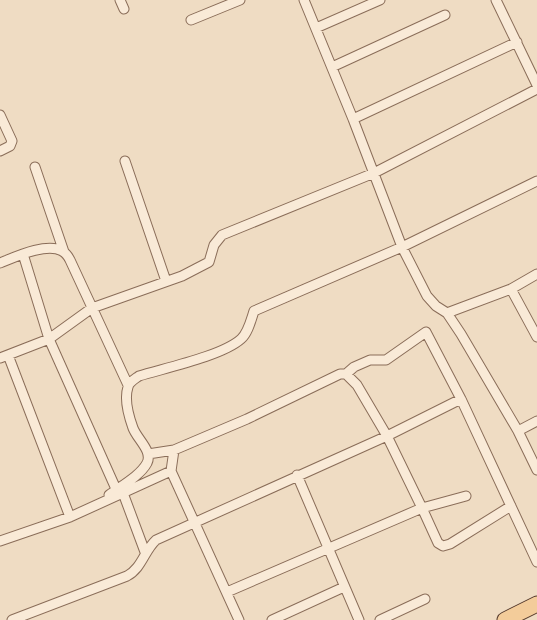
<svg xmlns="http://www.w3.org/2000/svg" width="537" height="620" viewBox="0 0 537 620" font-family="'Source Serif 4',serif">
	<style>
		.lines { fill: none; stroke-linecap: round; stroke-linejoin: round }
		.minor-casing { stroke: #8a6d59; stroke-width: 11 }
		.primary-casing { stroke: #573c2e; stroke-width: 17 }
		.minor { stroke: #f9ead7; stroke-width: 9 }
		.primary { stroke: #f3cc9a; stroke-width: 15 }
	</style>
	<rect width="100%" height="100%" fill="#efdcc3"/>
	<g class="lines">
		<defs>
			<path id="minor" d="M120 0 124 9
				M304 0 353 119 402 247 427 296 436 306 447 313 461 334 518 431 537 470
				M496 0 537 85
				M191 20 240 0
				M316 28 380 0
				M332 67 445 15
				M0 115 12 141 10 146 0 151
				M353 119 517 42
				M125 161 166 281
				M35 167 64 252
				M23 254 49 339 116 489
				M0 263C15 257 47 242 62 251 66 253 68 256 70 260L128 385
				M511 289 537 337
				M447 313 511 289 537 274
				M8 355 70 517
				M0 358 49 339 92 308 182 276 209 262 214 245 222 235 374 173 537 89
				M346 374 354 367 370 360H386L426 332 461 399 537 562
				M518 431 537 421
				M148 454 174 450
				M171 471 239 620
				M297 475 359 620
				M123 493 145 552
				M109 495C121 486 140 476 147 463 153 451 137 439 133 428 129 417 124 399 128 387 129 382 135 379 139 376 165 368 222 356 241 339 248 333 251 320 254 311L402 247 537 181
				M0 541 70 517 171 471 174 450 247 419 340 374H346L357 385 387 436 422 508 438 543 443 546 450 544 511 506
				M227 592 422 508 466 496
				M12 620 127 576C142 568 144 551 156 540L387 436 461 399
				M272 620 344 587
				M380 620 425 599"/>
			<path id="primary" d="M505 620 537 604"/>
		</defs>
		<use href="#minor" class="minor-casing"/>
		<use href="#primary" class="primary-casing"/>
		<use href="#minor" class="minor"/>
		<use href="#primary" class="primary"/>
	</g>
</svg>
